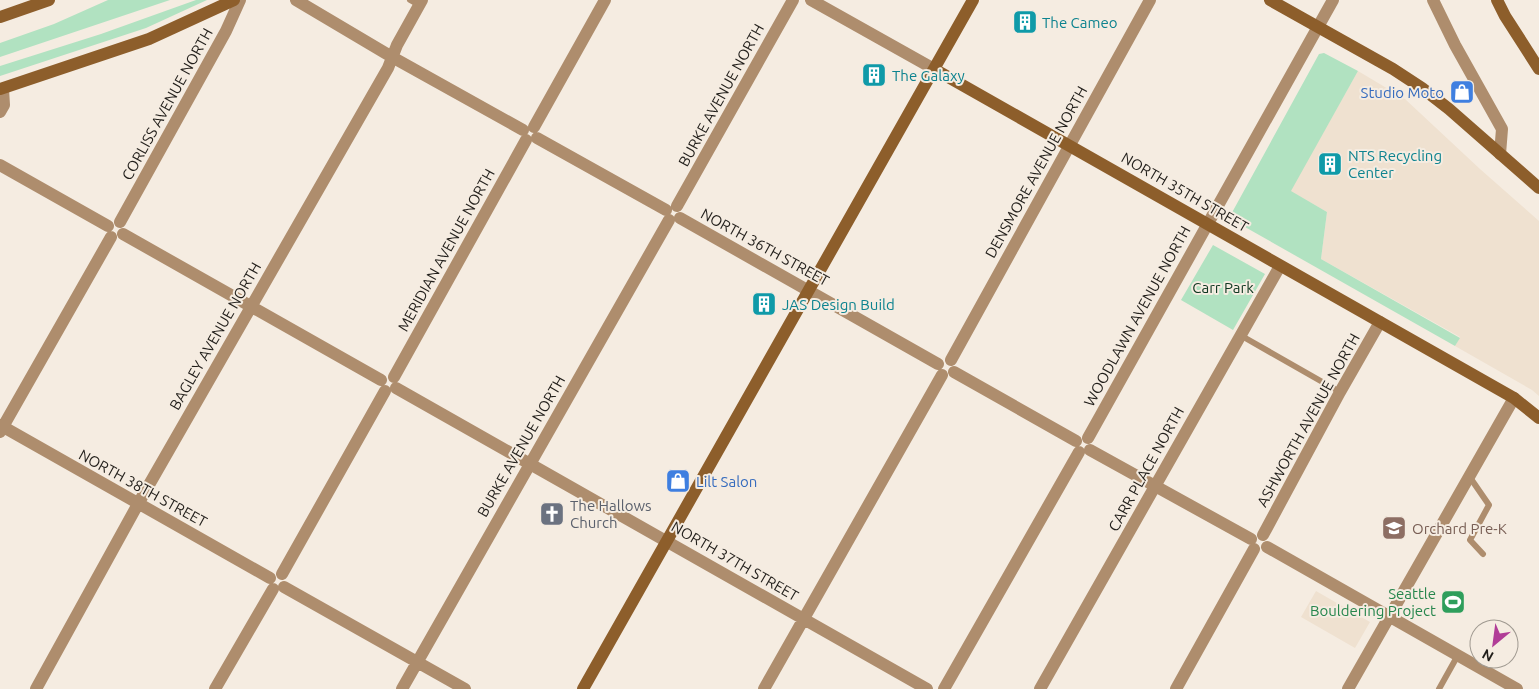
<svg xmlns="http://www.w3.org/2000/svg" width="1539" height="689" viewBox="0 0 1539 689" font-family="Ubuntu,sans-serif">
	<style>
		.built { fill: #efe1d0 }
		.green { fill: #b1e2c1 }
		.lines { fill: none; stroke-linecap: round; stroke-linejoin: round }
		.lane { stroke: #ae8d6d; stroke-width: 6 }
		.street { stroke: #ae8d6d; stroke-width: 12 }
		.secondary { stroke: #8d5e2b; stroke-width: 12 }
		.labels { text-anchor: middle; dominant-baseline: central; stroke-width: 4; stroke-linejoin: round; paint-order: stroke }
		.culture-label { font-size: 15px; fill: #0d838f; stroke: #f5ece1; text-anchor: start }
		.shop-label { font-size: 15px; fill: #366cbe; stroke: #f5ece1; text-anchor: end }
		.street-label { font-size: 15px; fill: #211e1a; stroke: #f5ece1 }
		.park-label { font-size: 15px; fill: #0d361f; stroke: #f5ece1 }
		.worship-label { font-size: 15px; fill: #5b616d; stroke: #f5ece1; text-anchor: start }
		.education-label { font-size: 15px; fill: #785e54; stroke: #f5ece1; text-anchor: start }
		.leisure-label { font-size: 15px; fill: #27864d; stroke: #f5ece1; text-anchor: end }
	</style>
	<rect width="100%" height="100%" fill="#f5ece1"/>
	<path class="built" d="M1358 71 1405 99 1480 169 1539 221V396L1532 390 1455 346 1460 337 1321 259 1327 212 1290 191Z
		M1316 591 1370 622 1355 648 1301 617Z"/>
	<path class="green" d="M108 0H170L0 57V43L54 24Z
		M196 0H207L146 28 0 76V66L101 34Z
		M1324 53 1358 71 1291 191 1327 212 1321 259 1460 338 1455 346 1229 218 1319 54Z
		M1213 245 1265 274 1233 330 1181 300Z"/>
	<g class="lines">
		<path class="lane" d="M410 0 419 5
			M1240 335 1340 392
			M1469 476 1489 505 1470 540 1483 554
			M1439 689 1458 655"/>
		<path class="street" d="M296 0 392 57 523 130
			M811 0 934 69
			M1433 0 1455 45 1502 129 1500 154
			M0 112 4 105 3 89
			M534 127 605 0
			M537 138 666 210
			M0 165 108 226
			M677 206 793 0
			M680 218 938 364
			M120 222 226 31 240 0
			M123 234 381 380
			M951 360 1150 0
			M954 372 1076 441
			M394 377 526 140
			M396 388 927 689
			M0 425 270 578
			M0 432 111 237
			M1088 438 1333 0
			M1090 450 1251 539
			M1263 535 1340 392 1380 322
			M1267 547 1517 689
			M282 574 385 391
			M284 587 465 689
			M36 689 138 504 388 68 397 45 422 0
			M215 689 273 589
			M402 689 669 220
			M764 689 942 375
			M944 689 1079 452
			M1040 689 1280 266
			M1176 689 1254 549
			M1348 689 1514 398"/>
		<path class="secondary" d="M1270 0 1393 69 1422 88 1449 109 1539 188
			M1497 0 1505 16 1539 69
			M0 17 49 0
			M934 69 1514 398 1539 418
			M0 89 149 39 234 0
			M583 689 973 0"/>
	</g>
	<defs>
		<symbol id="building-square" viewBox="-11 -11 22 22"><rect x="-9" y="-9" width="18" height="18" rx="4" fill="#0f9aa8" stroke="#f5ece1"/><path d="M-4-6H4V6H1V3H-1V6H-4ZM-2.5-4.3h1.7v1.8h-1.7ZM.8-4.3h1.7v1.8H.8ZM-2.5-1h1.7V.8h-1.7ZM.8-1h1.7V.8H.8Z" fill="#fff"/></symbol>
		<symbol id="shop-square" viewBox="-11 -11 22 22"><rect x="-9" y="-9" width="18" height="18" rx="4" fill="#3f7fe0" stroke="#f5ece1"/><path d="M-5-2.5h2.3a2.7 3.5 0 0 1 5.4 0H5L5.5 6h-11ZM-1.5-2.5h3a1.5 2.3 0 0 0-3 0Z" fill="#fff"/></symbol>
		<symbol id="church-square" viewBox="-11 -11 22 22"><rect x="-9" y="-9" width="18" height="18" rx="4" fill="#6b7280" stroke="#f5ece1"/><path d="M-1.2-6h2.4v3.5h3.3v2.4h-3.3V6h-2.4V-.1h-3.3v-2.4h3.3Z" fill="#fff"/></symbol>
		<symbol id="school-square" viewBox="-11 -11 22 22"><rect x="-9" y="-9" width="18" height="18" rx="4" fill="#8d6e63" stroke="#f5ece1"/><path d="M0-5L7-2L0 1L-7-2ZM-4 1L0 2.5L4 1V4Q0 6-4 4Z" fill="#fff"/></symbol>
		<symbol id="stadium-square" viewBox="-11 -11 22 22"><rect x="-9" y="-9" width="18" height="18" rx="4" fill="#2e9e5b" stroke="#f5ece1"/><path d="M0-5a6.5 5 0 1 0 0 10a6.5 5 0 1 0 0-10ZM-3.5-1.8h7v3.6h-7Z" fill="#fff"/></symbol>
	</defs>
	<g fill-rule="evenodd">
		<use href="#building-square" x="1011" y="8" width="28" height="28"/>
		<use href="#building-square" x="860" y="61" width="28" height="28"/>
		<use href="#shop-square" x="1448" y="78" width="28" height="28"/>
		<use href="#building-square" x="1316" y="150" width="28" height="28"/>
		<use href="#building-square" x="750" y="290" width="28" height="28"/>
		<use href="#shop-square" x="664" y="467" width="28" height="28"/>
		<use href="#church-square" x="538" y="500" width="28" height="28"/>
		<use href="#school-square" x="1380" y="514" width="28" height="28"/>
		<use href="#stadium-square" x="1439" y="588" width="28" height="28"/>
	</g>
	<g class="labels">
		<g class="culture-label">
			<text x="1042" y="22">The Cameo</text>
			<text x="892" y="75">The Galaxy</text>
			<text x="1348" y="155">NTS Recycling<tspan x="1348" dy="17">Center</tspan></text>
			<text x="782" y="304">JAS Design Build</text>
		</g>
		<g class="shop-label">
			<text x="1444" y="92">Studio Moto</text>
			<text x="696" y="481" text-anchor="start">Lilt Salon</text>
		</g>
		<g class="street-label">
			<text transform="translate(721 95) rotate(-61)">BURKE AVENUE NORTH</text>
			<text transform="translate(167 104) rotate(-61)">CORLISS AVENUE NORTH</text>
			<text transform="translate(1036 172) rotate(-61)">DENSMORE AVENUE NORTH</text>
			<text transform="translate(1185 192) rotate(30)">NORTH 35TH STREET</text>
			<text transform="translate(765 247) rotate(29)">NORTH 36TH STREET</text>
			<text transform="translate(446 250) rotate(-61)">MERIDIAN AVENUE NORTH</text>
			<text transform="translate(1137 316) rotate(-61)">WOODLAWN AVENUE NORTH</text>
			<text transform="translate(215 336) rotate(-60)">BAGLEY AVENUE NORTH</text>
			<text transform="translate(1308 420) rotate(-61)">ASHWORTH AVENUE NORTH</text>
			<text transform="translate(521 446) rotate(-60)">BURKE AVENUE NORTH</text>
			<text transform="translate(1146 469) rotate(-61)">CARR PLACE NORTH</text>
			<text transform="translate(143 488) rotate(29)">NORTH 38TH STREET</text>
			<text transform="translate(735 561) rotate(30)">NORTH 37TH STREET</text>
		</g>
		<g class="park-label">
			<text x="1223" y="287">Carr Park</text>
		</g>
		<g class="worship-label">
			<text x="570" y="505">The Hallows<tspan x="570" dy="17">Church</tspan></text>
		</g>
		<g class="education-label">
			<text x="1412" y="528">Orchard Pre-K</text>
		</g>
		<g class="leisure-label">
			<text x="1436" y="593">Seattle<tspan x="1436" dy="17">Bouldering Project</tspan></text>
		</g>
	</g>
	<g transform="translate(1494 644) rotate(209)"><circle r="24" fill="#f5ece1" stroke="#a09a91"/>
	<path d="M0-4L9 19L0 12L-9 19Z" fill="#b13d97"/>
	<text y="-8" font-size="14" font-weight="bold" text-anchor="middle" fill="#211e1a">N</text>
	</g>
</svg>
